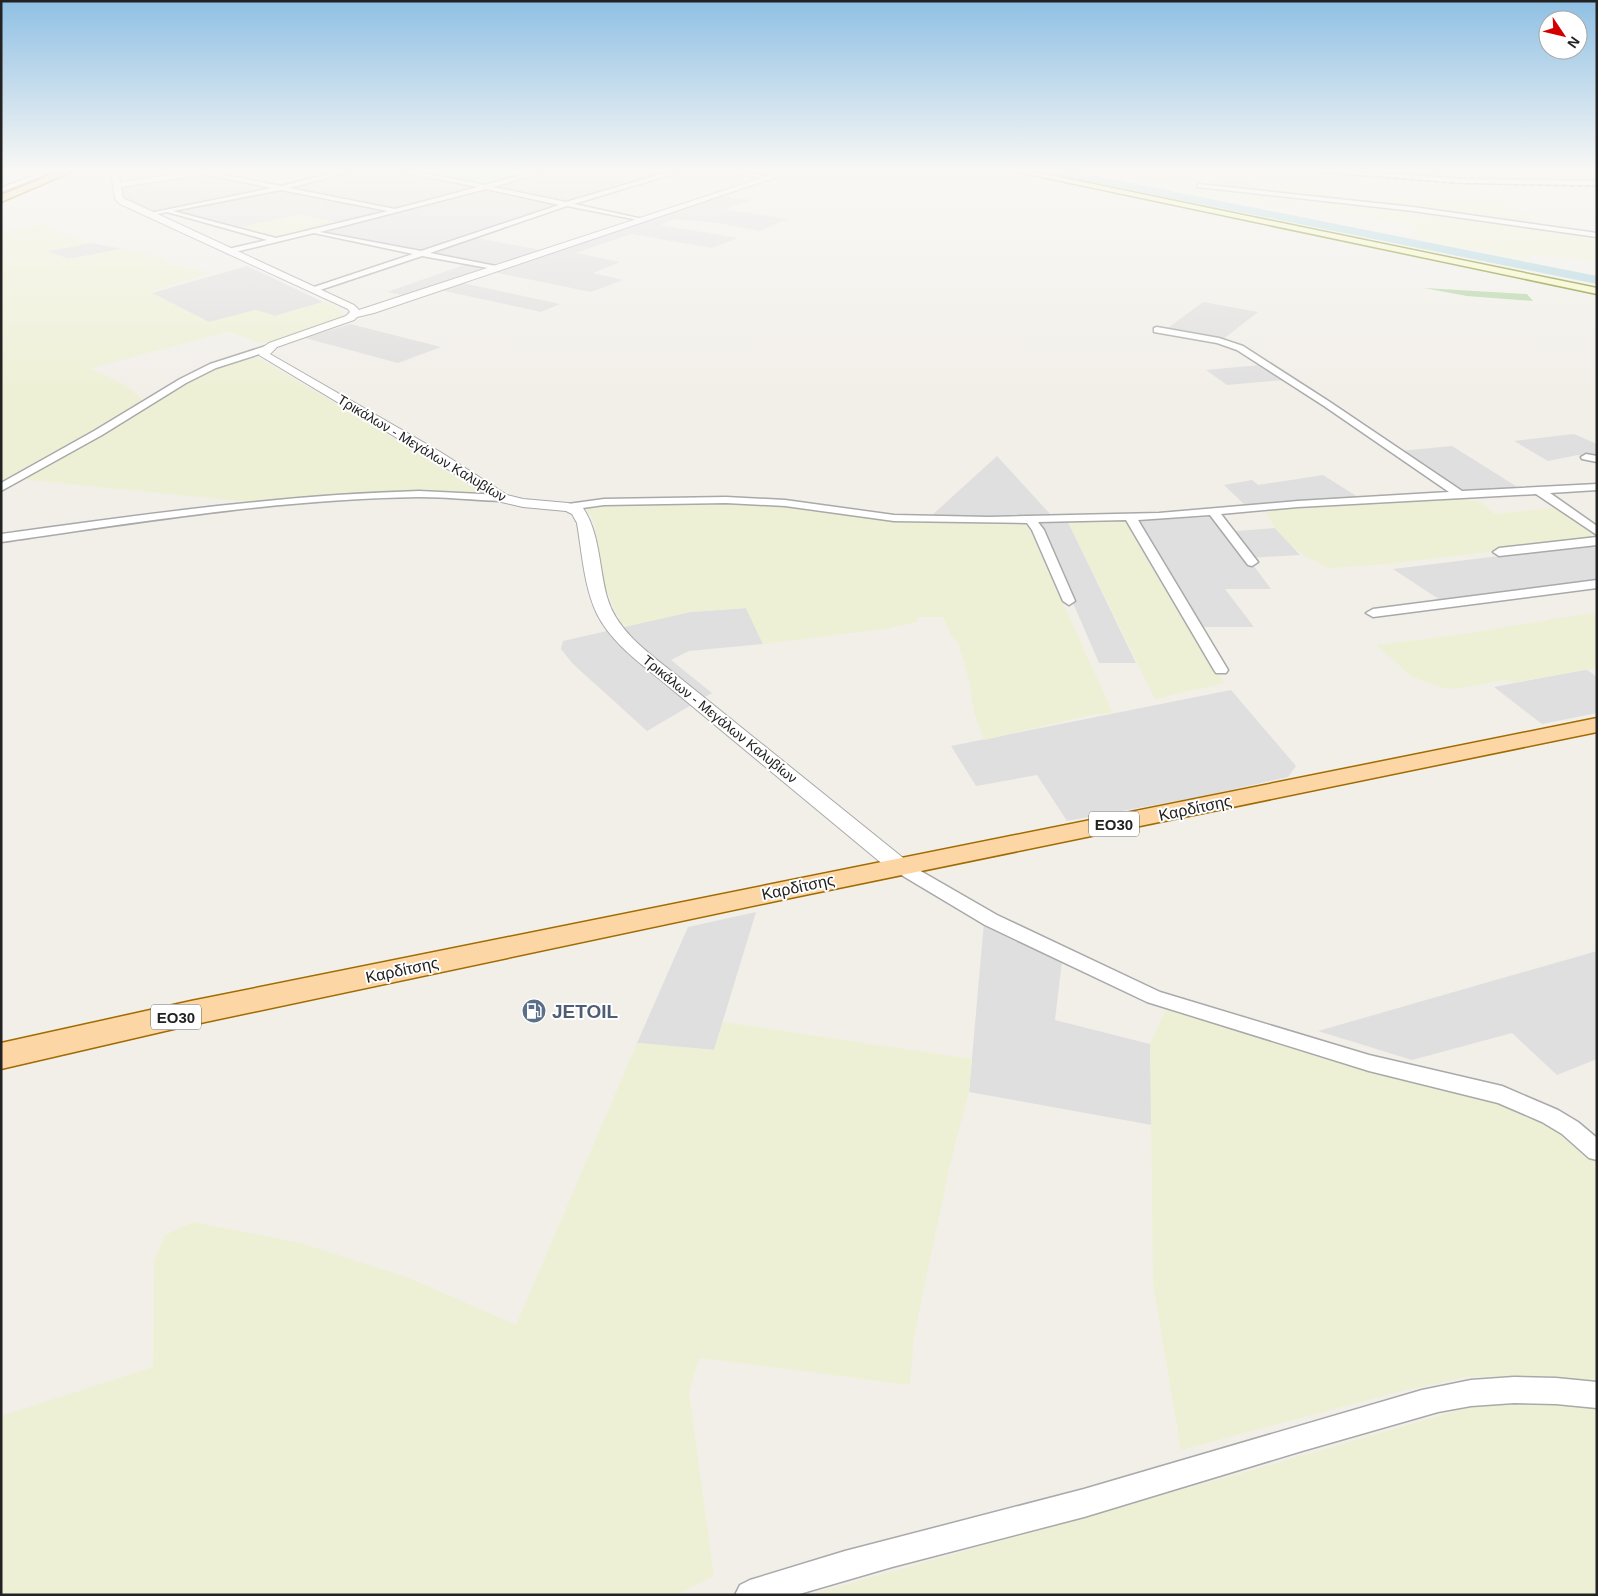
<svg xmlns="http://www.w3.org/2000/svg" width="1598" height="1596" viewBox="0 0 1598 1596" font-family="Arial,sans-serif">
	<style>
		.residential { fill: #e0dfdf }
		.farmland { fill: #eef0d5 }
		.forest { fill: #add19e }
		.park { fill: #c8facc }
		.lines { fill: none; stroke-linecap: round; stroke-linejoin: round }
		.river { fill: #aad3df; fill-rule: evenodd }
		.minor-casing { stroke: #a9a9a9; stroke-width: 3 }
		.tertiary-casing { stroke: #a9a9a9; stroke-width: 2 }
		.secondary-casing { stroke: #707d05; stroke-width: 3 }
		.primary-casing { stroke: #a06b00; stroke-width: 3 }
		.minor { fill: #fff; fill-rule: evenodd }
		.tertiary { fill: #fff; fill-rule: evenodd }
		.secondary { fill: #f7fabf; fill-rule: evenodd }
		.primary { fill: #fcd6a4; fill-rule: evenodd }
		.rail { stroke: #707070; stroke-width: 1; stroke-dasharray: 4 4; stroke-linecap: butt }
		.labels { text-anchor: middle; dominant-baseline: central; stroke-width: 4; stroke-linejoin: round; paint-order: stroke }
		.far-street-label { font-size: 14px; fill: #222; stroke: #fff }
		.shield { fill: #fff; stroke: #646464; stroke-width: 1 }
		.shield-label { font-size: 15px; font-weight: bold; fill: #222 }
		.street-label { font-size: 16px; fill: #222; stroke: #fff }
		.near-service-label { font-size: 19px; font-weight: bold; fill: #4e5e75; stroke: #fff; text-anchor: start }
	</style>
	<rect width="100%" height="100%" fill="#f2efe9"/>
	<path class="residential" d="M351 172H390L485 189 545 172H669L572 201 467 236 551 252 723 196 751 200 725 209 788 219 759 231 718 223 675 219 660 225 738 238 712 248 631 234 576 253 620 262 593 273 623 280 591 292 483 270 453 281 560 304 541 312 431 288 407 296 387 292 473 262 321 232 346 225 300 214 239 228 168 209 151 212 127 202 122 198 121 185 209 175 280 189Z
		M1370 172H1597V183L1490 181 1373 175Z
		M1215 175 1246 177 1257 191 1228 188Z
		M91 243 122 249 68 259 47 251Z
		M247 266 323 302 275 316 256 310 209 322 152 293Z
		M1203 302 1258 312 1222 340 1165 330Z
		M350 324 441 347 398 363 305 338Z
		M1260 365 1285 380 1227 385 1206 370Z
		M1574 434 1597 444V460L1578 455 1548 461 1514 441Z
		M1452 446 1519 488 1473 491 1459 489 1400 451Z
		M997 456 1050 514 1068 522 1136 663H1099L1038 522 1027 515 930 517Z
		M1323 475 1358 497 1245 505 1224 485 1252 480 1258 485Z
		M1210 517 1224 532 1275 528 1300 555 1248 558 1271 589H1225L1254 627H1202L1137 520Z
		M1597 546V582L1551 586 1440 600 1393 569 1564 548Z
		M746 608 763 644 689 651 671 660 712 693 647 731 573 664 561 649 563 641 690 612Z
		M1586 669 1597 677V713L1542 724 1494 687Z
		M1231 690 1296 766 1288 777 1204 796 1067 821 1037 775 976 786 951 746Z
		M756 912 714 1050 637 1043 688 927Z
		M984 922 1062 961 1055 1020 1150 1044 1152 1125 969 1092Z
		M1597 951V1059L1557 1075 1512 1033 1412 1060 1318 1031Z"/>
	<path class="farmland" d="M1 172H39L1 188Z
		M1089 172 1307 174 1311 182 1319 188 1336 193V199L1257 191 1246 177 1216 176 1228 188 1212 186 1204 178 1177 176 1178 179 1170 181 1126 175 1111 177Z
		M1409 186 1481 188 1547 226 1396 207 1384 198 1431 201Z
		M1205 188 1285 196 1304 201 1287 210 1195 192 1198 189Z
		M1328 200 1597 236V262L1530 254 1527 260 1412 237 1416 227 1317 209Z
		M300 214 340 223 279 238 239 228Z
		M44 224 67 235 91 243 48 251 68 259 122 249 167 258 161 261 211 273 149 292 209 322 256 310 275 316 323 302H329L343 313 341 317 333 321 271 343 253 342 249 339 229 332 90 368 125 385 143 400 11 479 1 480V232Z
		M251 354 349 411 478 491 476 494 401 492 259 503 20 479 198 374Z
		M1440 498 1476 501 1482 503 1495 514 1560 507 1597 534V539L1388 564 1332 568 1326 567 1305 556 1288 542 1275 528 1266 513 1271 510Z
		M723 502 802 507 873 518 905 521 1024 522 1028 526 1113 713 1095 714 984 740 974 712 970 684 958 642 951 635 943 617H919L917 622 885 629 763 644 746 608 690 612 623 627 604 585 595 526 591 515 583 508 590 503Z
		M1126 519 1179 607 1224 683 1155 699 1068 522 1064 521Z
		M1597 612V668L1513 683 1504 680 1455 689 1444 688 1412 677 1376 645 1464 634Z
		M1172 1007 1496 1101 1554 1126 1597 1160V1382L1527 1376 1466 1377 1398 1392 1181 1450 1153 1284 1150 1044 1166 1009Z
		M723 1022 972 1059 969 1092 949 1169 914 1337 910 1385 699 1358 689 1392 714 1576 676 1595H1V1416L153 1367 154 1261 165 1235 193 1222 301 1243 409 1278 516 1325 637 1043 714 1050Z
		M1513 1401 1597 1404V1595H808L1256 1469 1473 1406Z"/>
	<path class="forest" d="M1424 288 1527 294 1533 301 1467 296Z"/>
	<path class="park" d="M414 172H533L488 185Z"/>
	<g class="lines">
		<path class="river" d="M1051 172H1075L1597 276V284L1056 175Z"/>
		<defs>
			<path id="minor" d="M42 172H51L1 192V188Z
				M210 172 281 186 337 172H349L289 188 395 209 478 187 403 172H417L485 185 532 172H543L493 187 566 202 668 172H679L574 204 643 219V221L567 206 430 253 496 266H499V270L422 256 314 292 310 290 311 288 413 254 314 233 231 253H228V249L267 240 167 212 148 216 145 214 272 188 208 175ZM486 189 559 205 421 251 320 232ZM281 190 388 211 276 238 173 211Z
				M731 172H747L774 178 771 180Z
				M1327 172H1361L1464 179 1597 181V185L1464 183Z
				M1199 184 1413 207 1597 233V237L1413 211 1197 187Z
				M1157 327 1219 338 1243 346 1330 402 1462 491 1597 484V490L1550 493 1597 526V535L1536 494 1298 507 1221 514 1258 562 1252 566 1248 565 1210 515 1138 520 1228 670 1226 673H1216L1214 670 1126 520 1038 522 1044 530 1075 601 1069 605 1063 601 1032 530 1027 523 894 521 785 506 726 503 604 505 568 510 562 507 568 504 604 499 726 497 785 500 894 515 989 517 1159 513 1298 501 1449 492 1324 406 1237 350 1217 343 1154 332V328Z
				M269 345 273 348 272 350 216 368 186 383 102 435 1 491V483L94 431 180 379 210 364Z
				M1586 454 1597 456V462L1582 459 1581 457Z
				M419 491 502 495 508 498 502 501C474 500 447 497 419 497 279 499 140 522 1 542V534C140 515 279 495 419 491Z
				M1597 537V545L1499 556 1493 552 1499 548Z
				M1597 580V588L1373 617 1366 613 1373 609Z
				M899 860 905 862 997 915 1160 992 1369 1055 1502 1086 1558 1110 1578 1122 1597 1138V1160L1589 1158 1562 1134 1542 1122 1498 1103 1369 1071 1147 1002 985 925 893 870 890 866 893 862Z
				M1514 1377 1556 1378 1597 1382V1408L1556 1404 1514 1403 1471 1406 1438 1412 1302 1451 1084 1517 892 1567 796 1595H735L740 1585 750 1580 845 1551 1084 1489 1422 1390 1471 1380Z"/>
			<path id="tertiary" d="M111 172H119L120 182 198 172H221L121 187 123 198 354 305 359 310 780 172H791L374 313 357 317 354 320 277 347 270 354 442 453 507 495 523 499 568 503 583 508C600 533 599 568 607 597 617 633 653 656 680 678L907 861 910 866 907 871 899 873 891 871 668 686C643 665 612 644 597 614 584 587 582 552 577 523L572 514 566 511 523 507 497 501 432 459 259 355 262 348 269 343 346 316 350 312 348 309 120 204 115 199Z"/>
			<path id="secondary" d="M1018 172H1035L1597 288V294Z"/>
			<path id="primary" d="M58 172H71L1 202V195Z
				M1597 718V732L795 897 191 1025 1 1069V1043L191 1001Z"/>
		</defs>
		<use href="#minor" class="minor-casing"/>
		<use href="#tertiary" class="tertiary-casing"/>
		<use href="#secondary" class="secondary-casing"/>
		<use href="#primary" class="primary-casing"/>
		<use href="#minor" class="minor"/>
		<use href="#tertiary" class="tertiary"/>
		<use href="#secondary" class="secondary"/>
		<use href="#primary" class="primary"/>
		<path class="rail" d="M1306 172 1448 183 1597 187"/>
	</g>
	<linearGradient id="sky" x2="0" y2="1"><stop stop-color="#8fc0e4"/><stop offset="0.43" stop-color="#f9f8f5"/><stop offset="1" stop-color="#f9f8f5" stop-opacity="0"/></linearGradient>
	<rect width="1598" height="396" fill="url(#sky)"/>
	<defs>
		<symbol id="fuel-disc" viewBox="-11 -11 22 22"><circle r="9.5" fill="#5c6f8a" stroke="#fff"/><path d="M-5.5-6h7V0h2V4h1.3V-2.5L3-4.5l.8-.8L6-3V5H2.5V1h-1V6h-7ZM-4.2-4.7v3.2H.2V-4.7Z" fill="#fff"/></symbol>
	</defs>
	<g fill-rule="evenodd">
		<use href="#fuel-disc" x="520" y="997" width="28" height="28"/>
	</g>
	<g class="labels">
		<g class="far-street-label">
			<text transform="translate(422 448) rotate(31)">Τρικάλων - Μεγάλων Καλυβίων</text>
			<text transform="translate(720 719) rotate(39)">Τρικάλων - Μεγάλων Καλυβίων</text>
		</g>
		<g class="shield">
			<rect x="1089" y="811.5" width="50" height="25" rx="4"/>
			<rect x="151" y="1004.5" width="50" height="25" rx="4"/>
		</g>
		<g class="shield-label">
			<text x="1114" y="824">ΕΟ30</text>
			<text x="176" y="1017">ΕΟ30</text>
		</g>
		<g class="street-label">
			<text transform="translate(1195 808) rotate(-12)">Καρδίτσης</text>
			<text transform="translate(798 887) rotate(-12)">Καρδίτσης</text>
			<text transform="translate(402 970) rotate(-12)">Καρδίτσης</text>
		</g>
		<g class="near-service-label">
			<text x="552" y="1011">JETOIL</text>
		</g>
	</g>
	<rect width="1598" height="1596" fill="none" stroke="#222222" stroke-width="5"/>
	<g transform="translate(1563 35) rotate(125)"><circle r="24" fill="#ffffff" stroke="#a7a7a7"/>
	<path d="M0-4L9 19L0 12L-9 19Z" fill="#d40000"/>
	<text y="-8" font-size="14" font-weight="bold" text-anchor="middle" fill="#222222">N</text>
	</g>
</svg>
